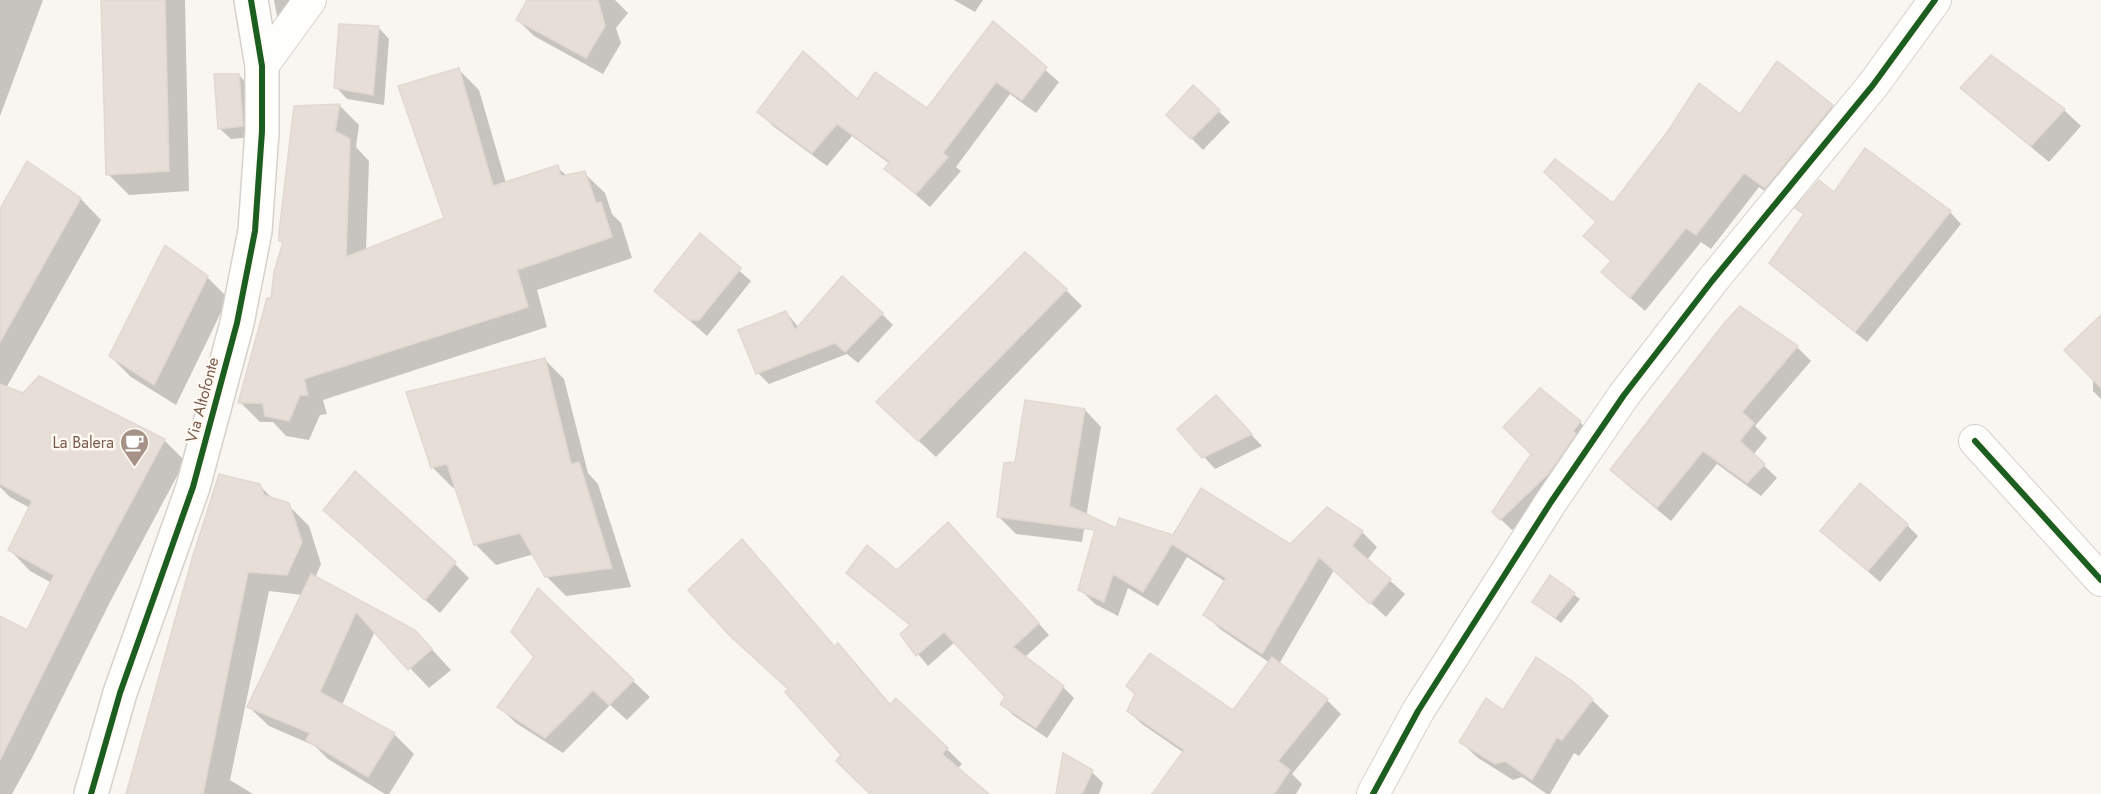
<svg xmlns="http://www.w3.org/2000/svg" width="2101" height="794" viewBox="0 0 2101 794" font-family="Jost,sans-serif">
	<style>
		.shadow { fill: #0003 }
		.building { fill: #e6ded7; stroke: #e2d8d2; stroke-width: 1.5 }
		.lines { fill: none; stroke-linecap: round; stroke-linejoin: round }
		.minor-casing { stroke: #d7d1cb; stroke-width: 34 }
		.tertiary-casing { stroke: #d7d1cb; stroke-width: 36 }
		.minor { stroke: #fefefd; stroke-width: 32 }
		.tertiary { stroke: #fefefd; stroke-width: 33 }
		.cycleway-casing { stroke: #fffaf3; stroke-width: 10 }
		.cycleway { stroke: #1b5e20; stroke-width: 6 }
		.labels { text-anchor: middle; dominant-baseline: central; stroke-width: 5; stroke-linejoin: round; paint-order: stroke }
		.street-label { font-size: 16px; fill: #7a5c4d; stroke: #fffaf3 }
		.poi-label { font-size: 16px; fill: #7a5c4d; stroke: #fffaf3; text-anchor: end }
	</style>
	<rect width="100%" height="100%" fill="#f9f5f0"/>
	<path class="shadow" d="M0 0H43L0 116Z
		M103 0H185L189 191 129 195 108 174Z
		M274 0H325L297 37 277 16Z
		M529 0H615L628 13 616 28 621 43 603 74 534 36 518 20Z
		M954 0H983L975 12Z
		M993 24 1059 82 1036 113 1010 94 956 167 961 171 930 207 886 169 890 164 852 136 827 166 773 126 759 112 857 101 928 110Z
		M378 27 389 39 384 105 347 99 336 87Z
		M1991 57 2064 110 2081 126 2049 162 1979 104 1963 88Z
		M1778 63 1832 107 1846 121 1780 201 1759 187 1711 249 1701 242 1645 311 1617 286 1612 261 1614 205 1741 116Z
		M459 70 479 90 506 183 557 167 567 176 584 173 605 193 612 214 621 223 632 258 537 290 547 327 323 400 327 414 320 415 309 440 286 436 273 422H260L240 402 273 299 284 244 280 240 339 105 359 125 356 147 369 161 366 251 446 219Z
		M239 75 250 87 254 137 231 139 219 128Z
		M1193 87 1230 122 1203 150 1168 115Z
		M27 163 81 199 101 220 6 388 164 440 185 461 110 602 33 756 12 794H0V617L28 632 52 583 30 571 10 550 30 508 10 497 0 487V212Z
		M1835 194 1950 212 1961 224 1867 342 1782 274 1771 263 1805 215 1797 208Z
		M700 236 751 281 707 336 656 291Z
		M207 277 228 298 176 405 131 377 110 356Z
		M1066 290 1082 306 936 457 895 419Z
		M1740 308 1797 347 1811 361 1755 426 1767 438 1753 455 1777 478 1761 496 1717 464 1671 521 1626 484 1612 470Z
		M786 312 799 328 882 314 893 325 858 363 847 354 769 384 758 373Z
		M2101 324V399L2093 391V377Z
		M544 359 564 379 588 473 598 484 631 587 566 596 546 576 534 554 496 565 476 545 456 486 453 488 433 468Z
		M1227 409 1262 446 1215 469 1179 429Z
		M1085 410 1101 427 1082 542 1016 534 999 517 1017 464Z
		M1580 422 1590 433 1559 485 1512 530 1493 512 1533 454Z
		M259 485 274 500 288 505 309 526 321 564 315 578 415 631 451 670 429 688 375 631 342 705 394 734 414 754 389 794H385L328 759 315 746 269 726 249 707 303 595 269 591 230 780 253 794H127Z
		M1327 509 1362 532 1377 547 1367 560 1405 594 1386 617 1334 570 1279 664 1327 700 1341 714 1292 774 1302 784 1296 794H1157L1184 753 1142 724 1128 711 1233 712 1270 663 1220 629 1205 614 1226 582 1187 557 1158 606 1128 588 1118 616 1095 604 1080 589 1117 531 1174 537 1290 545Z
		M340 524 454 563 469 578 440 613Z
		M1907 525 1918 536 1880 582 1822 531Z
		M959 535 1049 635 1025 657 1063 687 1074 698 1047 738 1013 715 1002 704 1007 697 955 642 928 666 902 635 911 626 848 572H898Z
		M742 541 836 648 838 646 853 660 891 705 947 749 962 764 957 769 987 794H872L843 755 790 690Z
		M1550 577 1580 599 1561 623 1534 602Z
		M538 591 650 697 627 720 610 705 563 753 516 723 499 707 536 657Z
		M1592 700 1609 716 1579 756 1574 753 1550 794H1547L1522 777 1513 780 1478 758 1461 742 1504 712Z
		M1092 772 1103 783 1099 794H1057Z"/>
	<path class="building" d="M101 0H165L169 171 106 175Z
		M527 0H598L605 26 586 58 516 20Z
		M993 21 1047 67 1022 100 996 82 943 153 948 157 916 194 884 169 890 162 837 124 812 153 757 112 803 51 857 99 875 72 927 108Z
		M339 24 379 26 373 95 334 88Z
		M1991 55 2065 109 2031 146 1960 88Z
		M1777 61 1833 105 1765 188 1744 173 1696 235 1686 228 1630 298 1601 272 1611 261 1583 236 1596 222 1544 172 1555 159 1613 203 1668 131 1699 83 1740 114Z
		M459 68 493 186 558 165 561 176 585 171 596 203 601 202 612 237 517 270 528 307 304 379 308 395H300L289 421 265 416 263 403H238L267 298H271L274 272 283 242 279 241V232L294 106 340 104 335 131 350 139 346 257 444 218 398 86Z
		M214 74H239L243 126 218 129Z
		M1193 85 1220 110 1191 139 1166 115Z
		M1865 148 1951 211 1855 332 1769 263 1804 214 1795 208 1819 180 1834 192Z
		M27 161 81 198 0 342V209Z
		M700 233 741 268 699 320H689L654 291Z
		M165 245 208 276 154 385 109 356Z
		M1025 252 1067 289 918 441 876 402Z
		M842 276 883 313 845 352 835 343 756 374 738 330 786 311 795 330Z
		M1740 306 1798 346 1742 412 1754 423 1740 441 1765 464 1747 483 1703 451 1657 508 1610 470 1725 322Z
		M2101 315V388L2064 350Z
		M545 358 571 464 579 462 612 568 545 577 520 533 474 545 447 464 431 468 406 392Z
		M39 376 165 439 89 581 0 760V616L27 630 54 575 8 550 32 501 0 484V384L23 393Z
		M1540 388 1581 421 1573 431 1576 434 1548 474 1500 520 1492 512 1531 454 1503 427Z
		M1216 395 1252 434 1202 458 1177 429Z
		M1025 400 1085 409 1069 506 1116 528 1119 518 1173 535 1201 488 1290 544 1327 507 1363 531 1352 546 1391 579 1370 604 1319 557 1262 654 1203 615 1226 578 1172 544 1143 592 1113 574 1104 602 1078 590 1095 530 997 517 1004 463 1015 462Z
		M355 471 456 562 425 600 323 510Z
		M219 474 260 484 264 495 289 503 302 542 287 575 248 572 203 794H126L192 559Z
		M1860 483 1908 524 1868 571 1820 531Z
		M948 522 1039 623 1013 647 1064 686 1036 728 1000 704 1005 697 944 632 916 656 900 634 910 625 846 573 867 545 897 570Z
		M742 539 835 647 838 643 890 705 896 698 948 748 942 754 989 794H870L836 761 841 755 785 692 788 689 728 634 688 590Z
		M311 574 415 630 432 649 408 670 356 612 320 692 395 733 368 777 306 740 310 733 247 707Z
		M1550 575 1575 593 1555 618 1532 602Z
		M538 588 634 680 609 705 593 690 545 738 497 707 534 657 511 632Z
		M1150 653 1233 710 1272 657 1328 699 1278 761 1290 770 1274 794H1152L1184 750 1127 711 1135 694 1126 686Z
		M1536 657 1572 681 1593 699 1562 740 1557 737 1532 780 1505 761 1495 764 1459 742 1486 698 1503 710Z
		M1063 753 1093 770 1082 794H1056Z"/>
	<g class="lines">
		<defs>
			<path id="minor" d="M262 66 310 0
				M1975 441 2101 580
				M1373 794 1418 711 1551 502 1624 395 1712 281 1873 85 1935 0"/>
			<path id="tertiary" d="M91 794 120 693 193 487 237 323 255 231 262 131V66L251 0"/>
		</defs>
		<use href="#minor" class="minor-casing"/>
		<use href="#tertiary" class="tertiary-casing"/>
		<use href="#minor" class="minor"/>
		<use href="#tertiary" class="tertiary"/>
		<defs>
			<path id="cycleway" d="M1975 441 2101 580
				M91 794 120 693 193 487 237 323 255 231 262 131V66L251 0
				M1373 794 1418 711 1551 502 1624 395 1712 281 1873 85 1935 0"/>
		</defs>
		<use href="#cycleway" class="cycleway-casing"/>
		<use href="#cycleway" class="cycleway"/>
	</g>
	<defs>
		<symbol id="cafe-pin" viewBox="-11 -11 22 30"><path d="M0 17L-7.5 6A9.5 9.5 0 1 1 7.5 6Z" fill="#a69286" stroke="#fffaf3"/><path d="M-5.5-4.5H6V0H3Q3 3.5 0 3.5H-2.5Q-5.5 3.5-5.5 0ZM3-3.2v2h1.7v-2ZM-6 4.5H4V6H-6Z" fill="#fff"/></symbol>
	</defs>
	<g fill-rule="evenodd">
		<use href="#cafe-pin" x="118" y="426" width="33" height="45"/>
	</g>
	<g class="labels">
		<g class="street-label">
			<text transform="translate(202 400) rotate(-75)">Via Altofonte</text>
		</g>
		<g class="poi-label">
			<text x="114" y="442">La Balera</text>
		</g>
	</g>
</svg>
